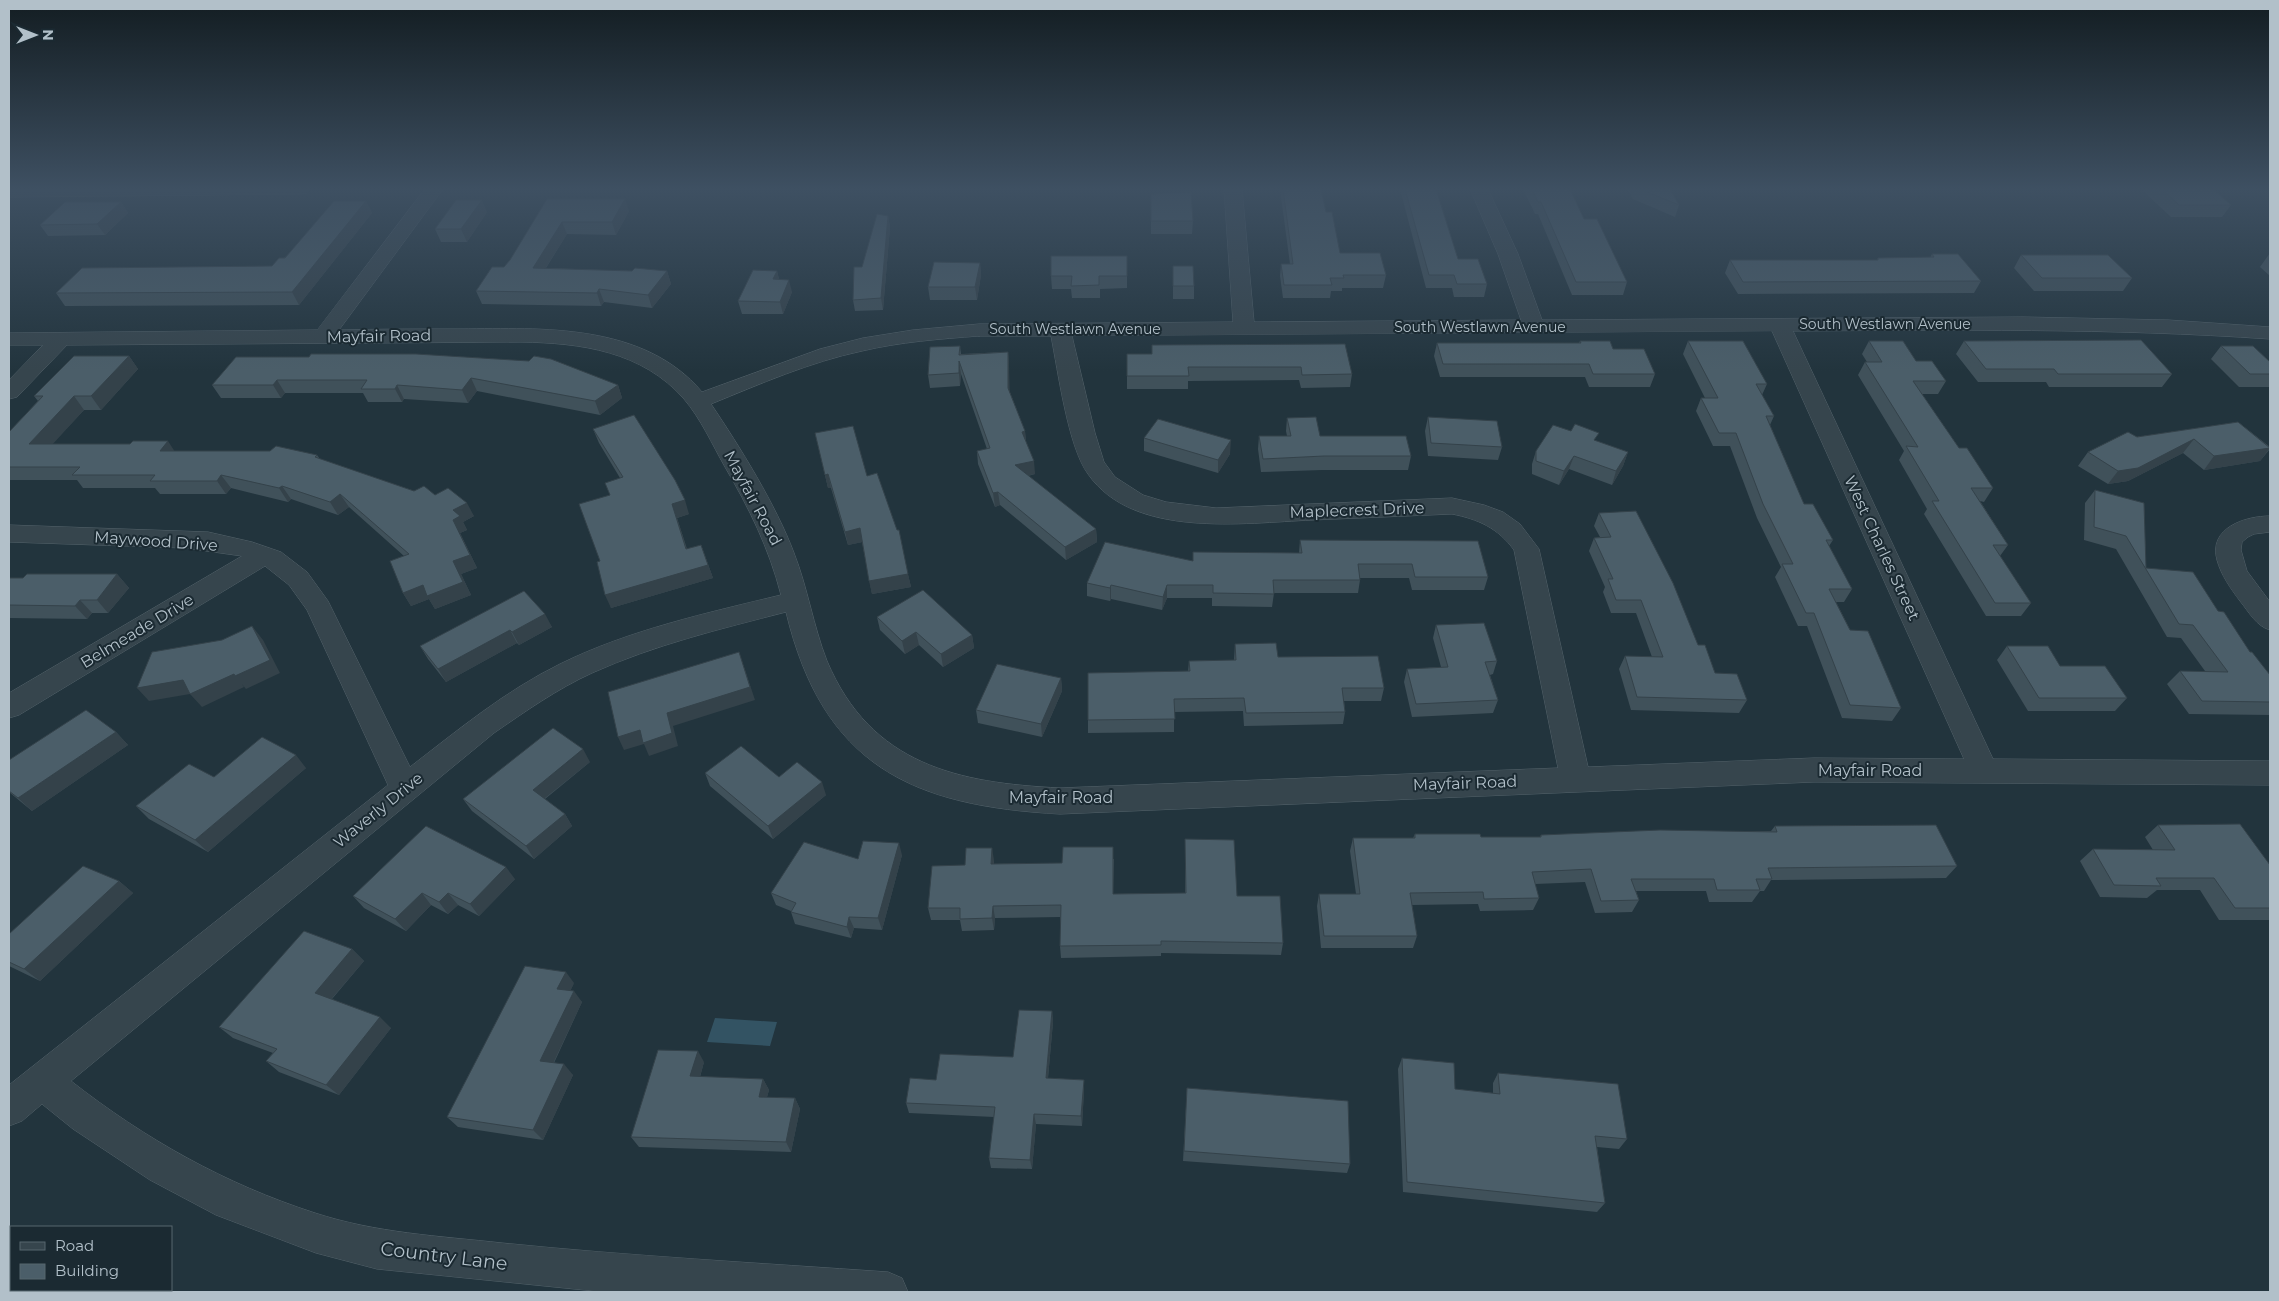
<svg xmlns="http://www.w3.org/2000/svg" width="2279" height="1301" viewBox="0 0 2279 1301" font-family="Montserrat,sans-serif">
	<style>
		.water { fill: #335363 }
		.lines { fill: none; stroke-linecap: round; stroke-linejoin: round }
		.minor-casing { stroke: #54636b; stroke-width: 1 }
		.minor { fill: #36454d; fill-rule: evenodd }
		.wall { fill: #40515a }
		.shaded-wall { fill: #34424a }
		.building { fill: #4b5e69; stroke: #34424a }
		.labels { text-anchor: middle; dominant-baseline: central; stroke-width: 4; stroke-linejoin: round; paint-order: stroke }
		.far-street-label { font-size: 14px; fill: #b2c0c9; stroke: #1b2a32 }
		.street-label { font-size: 16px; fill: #b2c0c9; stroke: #1b2a32 }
		.near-street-label { font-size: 19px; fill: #b2c0c9; stroke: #1b2a32 }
	</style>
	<rect width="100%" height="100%" fill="#22343d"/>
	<path class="water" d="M715 1018 777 1022 770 1046 707 1042Z"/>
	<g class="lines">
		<defs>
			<path id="minor" d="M9 189H310L307 193 301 194 9 197Z
				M425 189H443L339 330C380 329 420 329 461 329 542 328 644 323 702 392L820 349 863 338 913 330 979 324 1233 322 1224 189H1242L1254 322 1521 320 1498 254 1470 189H1488L1518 254 1542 320 2023 317 2168 320 2270 327V339C2111 328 1952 330 1793 331L1993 759 2270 761V785L1814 782 1060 814C912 806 823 766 786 612 720 629 654 645 592 673 557 689 526 711 494 733L71 1081C145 1139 225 1184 315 1213 376 1233 439 1236 502 1243 630 1256 759 1263 888 1272L902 1278 908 1292H604L377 1269 316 1253 216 1215 150 1180 73 1129 42 1104 22 1121 9 1126V1085L388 785 307 610 289 585 265 566 19 715 9 718V693L242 556 185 548 9 542V525L208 532 252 542 281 552 307 572 328 601 410 767C458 730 505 691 560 664 629 630 707 613 781 595 769 548 749 508 725 467 712 444 701 419 684 399 642 351 581 343 521 342L67 345 17 397 9 399V380L43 345H9V333L317 330ZM1772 331 1964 759 1814 758 1588 767 1539 549 1520 524 1503 512 1484 505 1452 498 1216 508 1166 502 1143 495 1115 477 1104 462 1095 433 1072 336ZM979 336H1051C1058 371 1068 447 1088 474 1133 539 1243 523 1312 520 1359 518 1405 516 1452 514 1478 519 1498 528 1514 550L1558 768 1060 788C958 783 871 765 827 661 813 625 808 589 794 553 776 505 740 447 711 404 760 384 810 362 862 351 900 342 940 339 979 336Z
				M2270 516V532L2254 534 2248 537 2242 542 2241 550 2247 571 2270 602V630C2256 626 2249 612 2240 601 2231 589 2221 575 2217 560 2208 528 2245 516 2270 516Z"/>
		</defs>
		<use href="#minor" class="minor-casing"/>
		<use href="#minor" class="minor"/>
	</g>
	<path class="wall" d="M1280 189H1321L1326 212 1340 253 1386 275 1383 288H1342V291H1331L1330 298H1283L1280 276 1281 264H1290Z
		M1400 189H1436L1458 259 1487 284 1484 297H1454L1452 288H1426Z
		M1523 189H1570L1584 219 1627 282 1623 295H1572L1538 214H1535Z
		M1627 189H1670L1679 205 1675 217 1633 199Z
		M2144 189H2213L2231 205 2222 217H2171L2143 191Z
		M1151 194 1193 221 1192 234H1151Z
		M547 199 629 211 616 235 567 234 546 268 632 271H667L671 284 652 308 604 302 601 306 482 304 476 291 504 267 510 260Z
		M366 201 372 213 299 305 65 306 56 293 272 266Z
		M121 202 128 213 105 235 48 236 40 225Z
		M487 212 467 242H441L435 229Z
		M888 216 890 227 883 310 855 311 853 300 862 267Z
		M2270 253V276L2260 267Z
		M1932 254 1981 281 1974 293 1738 294 1725 273 1730 260H1877L1878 258H1930Z
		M2021 255 2132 278 2123 291H2034L2014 268Z
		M1127 256V288L1100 289V298H1072L1071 289H1052L1051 276Z
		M980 263 981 275 977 300H930L928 287Z
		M1173 266 1194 286V299H1173Z
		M777 271 779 279 792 292 783 314H742L738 301Z
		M1580 341 1613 349 1655 374 1650 387H1589L1585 377H1440L1434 356 1437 343H1579Z
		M1688 341 1767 384 1762 395 1774 416 1770 425 1804 504 1833 540 1829 546 1852 589 1844 602H1836L1850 630 1901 708 1892 721 1842 718 1807 626H1798L1775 577 1781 567 1757 518 1730 446H1713L1696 411 1701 398H1705L1683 354Z
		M1869 341 1916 361 1946 381 1938 394H1922L1959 448 1993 488 1984 502 1980 501 2008 545 2000 556 2031 603 2021 616H1986L1924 514 1927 509 1899 460 1904 451 1858 375 1865 362H1867L1862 354Z
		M1964 341H2109L2172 374 2162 387H2049L2046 382H1978L1956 354Z
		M1152 345 1352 374 1350 387 1301 388 1299 380 1188 381V389H1127V354H1152Z
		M960 346 961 354 1008 352 1009 365V390L1025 431 1026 443 1035 474 1028 476 1096 529 1097 542 1066 560 1000 505 995 507 978 464 977 451 987 449 961 374 960 386 930 388 928 375Z
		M2221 346 2270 362V387H2239L2211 359Z
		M129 356 138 369 101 410H84L52 444 174 451 317 455 320 459 414 491 435 495 474 516 463 522 467 530 460 533 477 568 461 574 471 595 435 609 429 599 411 606 403 593 404 556 349 507 338 515 291 499 288 502 231 488 226 494H160L155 488H83L77 480H9V432L38 401 34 396Z
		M309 357 618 385 622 398 600 415 477 391 468 403 404 399 402 402H368L363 393H285L281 398H221L212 385Z
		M1428 417 1502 447 1498 460 1428 456 1425 431Z
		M1287 418 1320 436 1411 456 1408 470H1322L1261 472 1258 449 1259 436H1287L1286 431Z
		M2238 422 2270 447V449L2260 461 2204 470 2183 453 2128 481 2108 484 2078 466 2088 452 2137 437Z
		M593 429 689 514 677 518 687 549 701 545 713 578 611 608 600 561 610 495 620 478 599 443Z
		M815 433 867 476 897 530 911 587 872 594 862 542 848 545 831 488H828Z
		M1144 438 1230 454 1218 473 1144 451Z
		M1596 441 1628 452 1623 466 1612 485 1569 469 1559 485 1532 474V464L1536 451Z
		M2095 490 2144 503 2146 568 2218 611 2250 652 2270 675V715L2189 714 2167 684 2180 671H2205L2181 638 2167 637 2116 549 2084 540 2085 503Z
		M1599 513 1698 645 1715 673 1747 700 1739 713 1631 710 1619 669 1625 656 1652 657 1636 613H1611L1603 592 1605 587 1589 551 1594 538 1600 537 1594 526Z
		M1300 540 1488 577 1484 590H1412L1409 578H1360V580L1358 593H1274L1272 607 1212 606V598H1167L1162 610 1111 599 1110 601 1087 596V583L1193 561V552L1299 553Z
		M117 574 129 588 108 613H92L87 619 9 618V578H23Z
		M524 591 552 627 519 645 517 643 446 682 428 659 420 646Z
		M877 617 972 635 974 648 943 667 919 645 905 654 880 630Z
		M1436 625 1497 661 1493 674 1490 675 1498 700 1493 713 1412 717 1404 682 1407 669 1441 667 1433 638Z
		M1235 644 1384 688 1381 701H1344L1345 712 1343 724 1244 726 1243 711 1174 712V732L1088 733V720L1188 671 1189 661 1234 660Z
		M2007 646 2060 666 2127 698 2115 711H2028L1997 660Z
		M1061 678 1062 691 1042 737 978 723 976 710Z
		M116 732 128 745 32 811 9 792V760Z
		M590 762 545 799 565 814 572 826 534 859 472 811 463 799Z
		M306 768 208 852 149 819 136 806 214 777Z
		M705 773 779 777 826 795 773 839 710 786Z
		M2158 825 2270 865V920H2219L2200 890H2157L2147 898 2100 897 2080 861 2093 849 2153 850 2145 837Z
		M1775 826 1957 866 1946 878 1771 880 1764 891H1760L1752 902H1709L1706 891H1636L1639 900 1632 912 1595 913 1585 882 1535 884 1539 898 1533 910 1480 911 1478 904 1412 905 1417 936 1413 948H1321L1317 906 1319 894H1356L1350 851 1353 838H1413L1415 834 1481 837H1540L1541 835 1771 831Z
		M1185 839 1237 896 1283 943 1281 955 1161 953V956L1061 958 1060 946V917L995 918 994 930 962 931 960 920H931L928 908 965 865 994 860V864L1062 863 1114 859 1113 894 1185 893Z
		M902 855 882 930 854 928 851 938 795 924 791 912V911L776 905 771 893 858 859Z
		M515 879 479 916 458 905 448 914 431 905 406 931 364 908 353 896Z
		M119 881 133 893 40 981 9 966V934Z
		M352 949 364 961 332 999 391 1028 339 1095 279 1072 266 1061 273 1053 233 1038 219 1027Z
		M574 983 570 991 582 1002 554 1063 573 1075 543 1140 458 1127 447 1117Z
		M1052 1011 1053 1022 1048 1078 1084 1080V1090L1082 1126 1036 1124 1032 1169 991 1168 989 1158 994 1117 909 1113 906 1103 936 1080 1013 1057Z
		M1402 1058 1455 1089 1493 1093V1083L1498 1073 1627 1139 1619 1149 1597 1147 1605 1203 1597 1212 1403 1192 1398 1069Z
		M704 1062 700 1077 763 1079 769 1090 767 1097 795 1098 800 1109 791 1152 639 1147 631 1137Z
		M1187 1088 1350 1164 1347 1173 1183 1161Z"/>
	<path class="shaded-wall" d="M625 199 629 211 616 235 612 222Z
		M482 200 487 212 467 242 461 229Z
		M366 201 372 213 299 305 292 292Z
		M121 202 128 213 105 235 97 224Z
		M888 216 890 227 883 310 881 298Z
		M562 222 567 234 538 280 533 268Z
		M980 263 981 275 977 300 975 287Z
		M667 271 671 284 652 308 648 295Z
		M777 271 780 283 773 279Z
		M789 280 792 292 783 314 780 302Z
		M599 289 604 302 601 306 597 293Z
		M1008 352 1009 365 1010 401 1008 388Z
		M129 356 138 369 101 410 91 396Z
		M959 361 961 374 960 386 959 373Z
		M471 378 477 391 468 403 462 390Z
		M277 380 285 393 281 398 273 385Z
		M397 385 404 399 402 402 395 389Z
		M618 385 622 398 600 415 595 401Z
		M74 396 84 410 40 458 29 444Z
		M1025 431 1026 444 1022 432Z
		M2194 439 2183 453 2128 481 2108 484 2118 471Z
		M1231 440 1230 454 1218 473V460Z
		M168 441 177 455 160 451Z
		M2270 448 2260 461 2204 470 2214 456Z
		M1628 452 1623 466 1612 485 1616 471Z
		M1574 456 1569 469 1559 485 1564 471Z
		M1034 461 1035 474 1016 478 1015 465Z
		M828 474 831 488H828L825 475Z
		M221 475 231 488 226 494 217 481Z
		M282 486 291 499 288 502 279 488Z
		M998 492 1000 505 995 507 993 493Z
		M340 494 349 507 338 515 330 502Z
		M685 500 689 514 677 518 691 562 672 504Z
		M467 503 474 516 463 522 467 530 460 533 477 568 461 574 471 595 435 609 429 599 411 606 403 593 423 585 453 561V510Z
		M860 528 863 542 848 545 845 532Z
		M1096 529 1097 542 1066 560 1065 547Z
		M701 545 713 578 611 608 605 595Z
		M117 574 129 588 108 613 97 600Z
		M908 574 911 587 872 594 869 581Z
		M1111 585V599L1110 601V588Z
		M1167 585V598L1162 610 1163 597Z
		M80 600 92 613 87 619 75 606Z
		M545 614 552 627 519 645 512 632Z
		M252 626 263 640 280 673 246 689 235 676Z
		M510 630 517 643 446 682 438 669Z
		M916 632 919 645 905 654 902 641Z
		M972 635 974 648 943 667 941 654Z
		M739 652 755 700 673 726 678 746 649 756 644 744 624 750 618 737Z
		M234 674 244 687 202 707 190 694 149 701 137 688 183 680Z
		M1061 678 1062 691 1042 737 1041 724Z
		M116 732 128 745 32 811 18 798Z
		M583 749 590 762 540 802 533 790Z
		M296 755 306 768 208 852 195 840Z
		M822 782 826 795 773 839 768 826Z
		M565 814 572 826 534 859 526 846Z
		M899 843 902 855 882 930 878 918Z
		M992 848 994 860 993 876 991 864Z
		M506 867 515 879 479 916 470 904Z
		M119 881 133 893 40 981 24 969Z
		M422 893 431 905 406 931 395 919Z
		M448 893 458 905 448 914 439 902Z
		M993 906 995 918 994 930 992 918Z
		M849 917 854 928 851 938 847 927Z
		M352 949 364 961 327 1004 315 993Z
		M566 972 574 983 566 1000 557 989Z
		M574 991 582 1002 549 1072 540 1061Z
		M1052 1011 1053 1022 1047 1088 1046 1078Z
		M380 1017 391 1028 339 1095 326 1085Z
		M698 1051 704 1062 697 1087 690 1076Z
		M564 1064 573 1075 543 1140 533 1130Z
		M763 1079 769 1090 764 1107 759 1097Z
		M1084 1080V1090L1082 1126 1081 1116Z
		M795 1098 800 1109 791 1152 786 1142Z
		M1034 1114 1036 1124 1032 1169 1030 1160Z"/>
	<path class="building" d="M1283 189H1321L1326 212H1332L1340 253H1380L1386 275H1343L1344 278H1330L1332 285H1284L1281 264H1293Z
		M1405 189H1436L1458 259H1478L1487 284H1457L1454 275H1429Z
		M1532 189H1570L1584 219H1597L1627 282H1576L1541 202H1538Z
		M1640 189H1670L1679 205Z
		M2162 189H2213L2231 205H2179Z
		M1191 192 1193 221H1151V194Z
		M547 199H625L612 222H562L533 268 632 271 635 268 667 271 648 295 599 289 597 293 476 291 492 267H504L510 260Z
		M456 200H482L461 229H435Z
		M334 201H366L292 292 56 293 82 268 272 266 279 258H285Z
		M65 202H121L97 224 40 225Z
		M877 214 888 216 881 298 853 300 854 267H862Z
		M1932 254H1958L1981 281 1743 282 1730 260H1878V258L1934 257Z
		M2021 255H2108L2132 278H2042Z
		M1051 256H1127V276H1099V285L1071 286 1072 276H1051Z
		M934 262 980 263 975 287H928Z
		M1173 266H1193L1194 286H1173Z
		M753 270 777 271 773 279 789 280 780 302 738 301Z
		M2141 340 2172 374H2058L2054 369H1986L1964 341Z
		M1580 341H1610L1613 349H1644L1655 374H1593L1589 364H1443L1437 343H1581Z
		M1688 341H1743L1767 384H1756L1774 416H1766L1804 504H1813L1833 540H1826L1852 589H1829L1850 630 1868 631 1901 708 1850 705 1814 613H1806L1782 564H1793L1763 504 1736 433H1719L1701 398H1718Z
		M1869 341H1903L1916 361H1932L1946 381H1913L1959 448H1967L1993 488H1971L2008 545H1993L2031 603H1995L1932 501H1939L1906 446 1918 447 1865 362H1882Z
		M1345 344 1352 374 1302 375 1301 367H1188L1189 376H1127V354H1152V345Z
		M960 346 959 355 1008 352V388L1025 431 1022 432 1034 461 1015 465 1096 529 1065 547 998 492 993 493 977 451 990 448 959 361V373L928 375 930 347Z
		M2221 346H2253L2270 362V374H2250Z
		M311 354H416L529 361 534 356 551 359 618 385 595 401 471 378 462 390 397 385 395 389H361L367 380H277L273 385H212L236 357H309Z
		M74 356H129L91 396H74L29 444H130L133 441H168L160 451H270L276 446 317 455 315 457 414 491 424 486 435 495 448 488 467 503 453 510 460 516 453 520 470 555 453 561 463 582 427 596 423 585 403 593 390 561 409 554 340 494 330 502 282 486 279 488 221 475 217 481H150L155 475H72L80 467H9V432L43 396H34Z
		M634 415 675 480 685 500 672 504 686 549 701 545 708 565 605 595 597 562 600 561 579 504 610 495 605 483 623 477 593 429Z
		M1316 417 1320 436H1406L1411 456H1324L1263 459 1259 436H1291L1287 418Z
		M1428 417 1497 421 1502 447 1431 443Z
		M1158 419 1231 440 1218 460 1144 438Z
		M2238 422 2270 448 2214 456 2194 439 2138 468 2118 471 2088 452 2128 432 2137 437Z
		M1575 424 1599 433 1594 440 1628 452 1616 471 1574 456 1564 471 1536 461V451L1553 425 1571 431Z
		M853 426 867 476 877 473 897 530H899L908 574 869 581 860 528 845 532 828 474 825 475 815 433Z
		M2095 490 2144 503 2146 568 2193 572 2218 611 2224 612 2250 652H2252L2270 675V702L2202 701 2180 671 2228 672 2193 625 2179 624 2126 536 2094 527Z
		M1636 511 1673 583 1698 645H1705L1715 673 1737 674 1747 700 1637 697 1625 656 1663 657 1641 600H1616L1608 579H1613L1594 538 1611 537 1599 513Z
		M1300 540 1478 541 1488 577H1415L1412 564H1358L1360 580H1273L1274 594 1213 593V585H1167L1163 597 1111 585 1110 588 1087 583 1105 542 1193 561V552L1302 553Z
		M27 574H117L97 600H80L75 606 9 605V578H23Z
		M923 590 972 635 941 654 916 632 902 641 877 617Z
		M524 591 545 614 512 632 510 630 438 669 420 646Z
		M1484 623 1497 661 1485 662 1498 700 1416 704 1407 669 1448 667 1436 625Z
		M252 626 270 660 235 676 234 674 190 694 183 680 137 688 152 652 222 640Z
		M1276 643 1278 657 1378 656 1384 688H1342L1345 712 1246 713 1244 698 1174 699 1175 719 1088 720V673L1190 671 1189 661 1236 660 1235 644Z
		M2007 646H2048L2060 666H2105L2127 698H2039Z
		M739 652 750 687 667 713 672 733 643 743 640 730 618 737 608 692Z
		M997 664 1061 678 1041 724 976 710Z
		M86 710 116 732 18 798 9 791V760Z
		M553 728 583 749 533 790 565 814 526 846 463 799Z
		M262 737 296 755 195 840 136 806 189 764 214 777Z
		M741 746 779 777 797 762 822 782 768 826 705 773Z
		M2240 824 2270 865V908H2235L2214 878H2156L2161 886 2114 885 2093 849 2175 850 2158 825Z
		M1936 825 1957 866 1768 868 1772 879H1756L1760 890H1717L1714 879H1631L1639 900 1601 901 1591 869 1532 872 1539 898 1484 899 1483 892 1410 893 1417 936H1324L1319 894H1360L1353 838H1415V834H1480L1481 837H1541V835L1660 830 1777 832 1775 826Z
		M426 826 506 867 470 904 448 893 439 902 422 893 395 919 353 896Z
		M1185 839 1234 840 1237 896H1280L1283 943 1161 941V945L1060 946 1061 905 993 906 992 918 960 919V908H928L932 866 965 865 966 848H992L991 864 1062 863 1063 847H1113V894L1186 893Z
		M863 841 899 843 878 918 849 917 847 927 791 912 796 903 771 893 804 842 858 859Z
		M83 866 119 881 24 969 9 962V934Z
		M304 931 352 949 315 993 380 1017 326 1085 266 1061 277 1049 219 1027Z
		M525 966 566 972 557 989 574 991 540 1061 564 1064 533 1130 447 1117Z
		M1019 1010 1052 1011 1046 1078 1084 1080 1081 1116 1034 1114 1030 1160 989 1158 995 1107 906 1103 910 1078 936 1080 940 1054 1013 1057Z
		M658 1050 698 1051 690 1076 763 1079 759 1097 795 1098 786 1142 631 1137Z
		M1402 1058 1454 1063 1455 1089 1500 1094 1498 1073 1618 1084 1627 1139 1595 1136 1605 1203 1407 1182Z
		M1187 1088 1348 1101 1350 1164 1184 1151Z"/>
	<linearGradient id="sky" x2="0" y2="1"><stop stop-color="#131d22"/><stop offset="0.51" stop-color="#3e5062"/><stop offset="1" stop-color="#3e5062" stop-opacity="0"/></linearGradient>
	<rect width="2279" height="371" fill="url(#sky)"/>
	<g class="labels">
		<g class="far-street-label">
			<text x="1885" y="324">South Westlawn Avenue</text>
			<text x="1480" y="327">South Westlawn Avenue</text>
			<text x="1075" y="329">South Westlawn Avenue</text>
		</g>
		<g class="street-label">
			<text transform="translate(379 336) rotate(-1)">Mayfair Road</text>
			<text transform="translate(753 498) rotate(62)">Mayfair Road</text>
			<text transform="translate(1357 510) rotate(-2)">Maplecrest Drive</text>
			<text transform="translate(156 541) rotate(4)">Maywood Drive</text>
			<text transform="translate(1882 548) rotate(65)">West Charles Street</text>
			<text transform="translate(137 631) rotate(-31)">Belmeade Drive</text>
			<text x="1870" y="770">Mayfair Road</text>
			<text transform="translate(1465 783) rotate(-2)">Mayfair Road</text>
			<text x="1061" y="797">Mayfair Road</text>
			<text transform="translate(378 810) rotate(-39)">Waverly Drive</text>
		</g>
		<g class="near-street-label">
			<text transform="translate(444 1256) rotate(7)">Country Lane</text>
		</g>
	</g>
	<rect width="2279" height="1301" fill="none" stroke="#b2c0c9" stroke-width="20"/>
	<rect x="10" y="1226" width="162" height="65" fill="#1b2a32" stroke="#57666e"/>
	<rect x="20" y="1242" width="25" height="8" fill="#36454d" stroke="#57666e"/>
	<text x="55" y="1251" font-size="15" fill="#b2c0c9">Road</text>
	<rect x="20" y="1264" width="25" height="15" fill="#4b5e69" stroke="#57666e"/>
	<text x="55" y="1276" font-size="15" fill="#b2c0c9">Building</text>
	<g transform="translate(35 35) rotate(90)" stroke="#1b2a32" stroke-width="4" paint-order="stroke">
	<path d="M0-4L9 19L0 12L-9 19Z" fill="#b2c0c9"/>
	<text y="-8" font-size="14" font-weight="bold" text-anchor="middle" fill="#b2c0c9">N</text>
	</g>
</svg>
